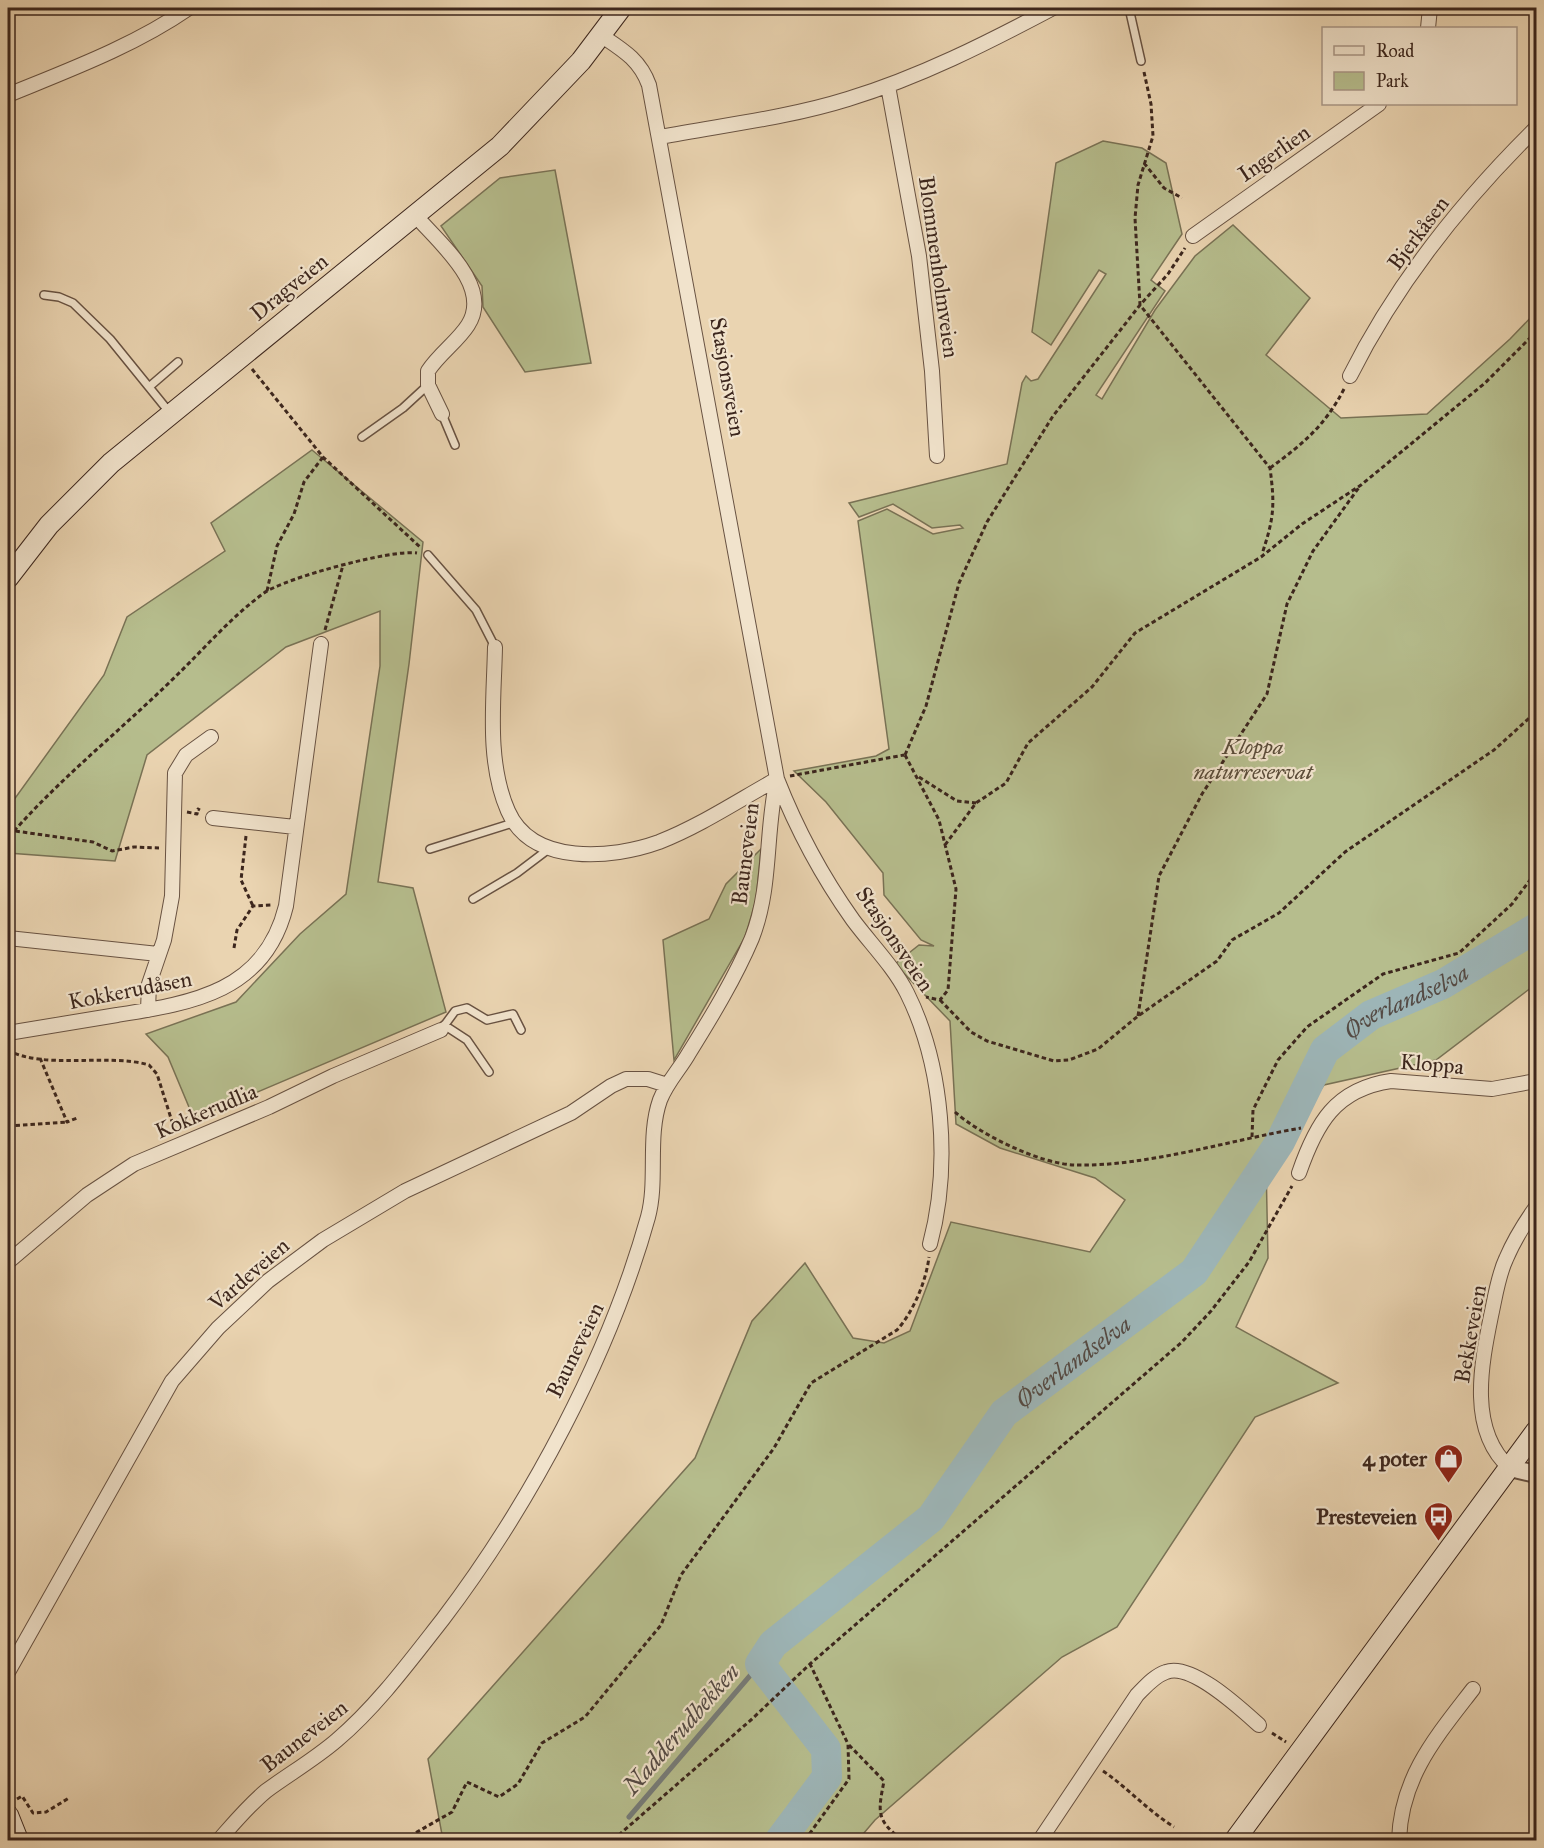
<svg xmlns="http://www.w3.org/2000/svg" width="1544" height="1848" viewBox="0 0 1544 1848" font-family="'IM FELL Great Primer',serif">
	<style>
		.green { fill: #b6bd8d; stroke: #797255; stroke-width: 1.5 }
		.lines { fill: none; stroke-linecap: round; stroke-linejoin: round }
		.stream { stroke: #767c79; stroke-width: 5 }
		.river { stroke: #9db5b7; stroke-width: 30 }
		.service-casing { stroke: #685242; stroke-width: 10 }
		.minor-casing { stroke: #685242; stroke-width: 16 }
		.tertiary-casing { stroke: #685242; stroke-width: 20 }
		.secondary-casing { stroke: #3c261d; stroke-width: 22 }
		.path { stroke: #3c261d; stroke-width: 3; stroke-dasharray: 4.5 3; stroke-linecap: butt }
		.service { stroke: #f1e3cc; stroke-width: 7 }
		.minor { stroke: #f1e3cc; stroke-width: 14 }
		.tertiary { stroke: #f1e3cc; stroke-width: 16 }
		.secondary { stroke: #f1e3cc; stroke-width: 20 }
		.labels { text-anchor: middle; dominant-baseline: central; stroke-width: 4.5; stroke-linejoin: round; paint-order: stroke }
		.street-label { font-size: 22px; fill: #3c261d; stroke: #f1e3cc }
		.park-label { font-size: 22px; font-style: italic; fill: #5a4c39; stroke: #f1e3cc }
		.poi-label { font-size: 22px; font-weight: bold; fill: #3c261d; stroke: #f1e3cc; text-anchor: end }
		.water-label { font-size: 24px; font-style: italic; fill: #544a44; stroke: #f1e3cc }
	</style>
	<rect width="100%" height="100%" fill="#ead4b1"/>
	<filter id="stains"><feTurbulence type="fractalNoise" baseFrequency=".00333" numOctaves="4"/><feColorMatrix values="0 0 0 0 .2 0 0 0 0 .09 0 0 0 0 .02 0 0 0 .5 -.17"/></filter>
	<radialGradient id="worn" r=".72"><stop offset=".6" stop-color="#630" stop-opacity="0"/><stop offset="1" stop-color="#630" stop-opacity=".3"/></radialGradient>
	<path class="green" d="M1103 141 1142 148 1166 163 1182 234 1151 280 1165 291 1096 395 1102 399 1155 310 1195 256 1233 225 1310 298 1266 355 1341 418 1427 414 1510 339 1536 312V984L1436 1060 1324 1085 1266 1163 1268 1258 1236 1327 1338 1383 1255 1417 1117 1627 1062 1657 875 1820 858 1840H443L428 1759 695 1458 752 1321 805 1263 853 1338 884 1343 910 1331 951 1222 1090 1252 1125 1200 1095 1178 1000 1148 956 1124 950 1021 895 964 919 945 934 946 921 940 884 895 883 873 826 802 794 771 876 756 889 749 858 521 887 509 933 534 963 528 960 525 932 528 893 504 859 517 849 503 1007 464 1022 383 1026 376 1031 381 1038 379 1106 274 1099 270 1051 345 1032 332 1056 163Z
		M555 170 591 363 525 372 483 307 482 286 441 226 500 178Z
		M312 450 423 542 409 664 378 882 413 888 446 1012 194 1119 168 1057 146 1034 236 1002 300 934 346 894 380 666V611L286 647 147 755 115 861 8 853V808L104 675 127 617 225 551 211 523Z
		M761 849 756 900 745 937 674 1060 663 940 709 919 726 884Z"/>
	<g class="lines">
		<path class="stream" d="M629 1817 760 1664"/>
		<path class="river" id="s1" d="M780 1840 827 1777 826 1749 760 1664 773 1644 931 1518 1004 1413 1194 1272 1280 1142 1325 1050 1371 1015 1443 984 1536 928"/>
		<defs>
			<path id="service" d="M1129 8 1141 61
				M44 295 59 297 73 303 110 339 170 413
				M149 387 178 362
				M442 414 455 445
				M362 437 403 408 428 385
				M428 555 476 610 495 647
				M430 849 516 822
				M473 899 517 873 550 848
				M444 1025 467 1040 489 1072
				M441 1030 455 1011 467 1008 487 1020 513 1014 521 1030"/>
			<path id="minor" d="M1428 28 1430 8
				M888 86 919 256 932 371 937 456
				M8 95C69 70 134 46 189 8
				M660 137C723 125 787 118 848 99 920 77 987 43 1053 8
				M415 215C438 242 493 286 468 325 458 341 439 354 428 371V385L442 414
				M1193 236 1379 104
				M1350 376C1396 284 1463 200 1536 128
				M495 647C494 700 486 761 508 811 532 866 612 859 659 842 700 826 739 800 777 779L649 85C640 60 623 50 602 36
				M777 779C797 830 821 875 853 920 870 943 894 967 907 993 943 1065 951 1166 930 1244
				M213 818 295 827
				M8 938 158 954
				M148 1010 149 984 164 940 172 896 175 773 186 755 211 737
				M8 1033C44 1027 81 1021 117 1015 192 1003 265 992 286 906L321 644
				M1299 1173C1316 1124 1335 1089 1391 1081L1492 1089 1536 1081
				M8 1262 87 1195 134 1164 269 1107 333 1076 441 1030
				M1510 1468C1468 1431 1481 1365 1491 1316 1495 1298 1498 1276 1506 1259 1514 1240 1524 1224 1536 1207
				M8 1672 172 1381 218 1328 268 1281 323 1240 405 1191 571 1113 611 1086 626 1079H648L667 1085
				M219 1840C234 1823 248 1806 266 1791 289 1774 315 1759 337 1740 377 1706 410 1661 443 1619 530 1504 609 1357 648 1217 658 1180 647 1137 660 1100 667 1082 680 1069 689 1053 712 1016 735 978 752 938 772 887 765 832 777 779
				M1040 1840 1137 1695C1145 1687 1154 1676 1166 1672 1191 1662 1240 1708 1259 1725
				M1399 1840C1401 1777 1436 1737 1473 1689"/>
			<path id="tertiary" d="M1510 1468 1536 1474"/>
			<path id="secondary" d="M8 578 49 525 111 463 500 146 581 61 621 8
				M8 1815 18 1840
				M1235 1840 1536 1431"/>
		</defs>
		<use href="#service" class="service-casing"/>
		<use href="#minor" class="minor-casing"/>
		<use href="#tertiary" class="tertiary-casing"/>
		<use href="#secondary" class="secondary-casing"/>
		<path class="path" d="M1144 72 1151 104 1153 136 1138 185 1135 218 1140 305 1270 468C1275 506 1274 518 1262 554
			M1144 163 1164 188 1182 198
			M252 369 323 457 420 547
			M1270 468C1303 444 1326 425 1345 387
			M267 591 277 546 294 514 304 482 323 457
			M325 630 343 565
			M905 755 926 706 959 583 987 522 1053 416 1140 305 1168 274 1185 248
			M905 755 939 820 956 889 948 990 940 1000 926 997
			M790 776 904 755
			M919 777 957 801 976 803
			M187 812 197 814 198 809 200 810
			M8 830 93 842 112 851 134 847 159 848
			M14 831C64 775 122 729 175 677 204 649 231 617 264 593 285 578 392 549 417 553
			M246 836 241 880 253 906
			M945 845 976 803 1006 783 1028 743 1092 687 1135 633 1261 557 1302 524 1361 485 1485 383 1536 332
			M234 948 237 930 253 906 272 905
			M940 1000 971 1032 987 1041 1054 1061 1069 1060 1098 1049 1138 1016 1217 961 1232 940 1279 913 1345 852 1494 750 1536 712
			M1138 1016 1159 876 1202 794 1267 694 1287 604 1313 551 1360 486
			M8 1050C42 1070 109 1053 149 1065L157 1074 175 1131
			M40 1058 67 1122 77 1118
			M955 1112C981 1135 1040 1164 1075 1165 1145 1167 1231 1140 1301 1128
			M8 1126 67 1122
			M1252 1137 1253 1110 1278 1060 1307 1027 1383 974 1459 953 1512 904 1536 872
			M1272 1733 1286 1742
			M849 1745 884 1781C878 1812 876 1820 902 1840
			M1103 1771C1128 1788 1147 1810 1174 1827
			M17 1799 22 1796 33 1813 46 1812 69 1798
			M403 1840 452 1812 467 1782 499 1797 518 1784 542 1743 585 1717 661 1625 681 1575 774 1448 811 1383 897 1330C913 1312 926 1282 929 1257
			M613 1840 752 1719 810 1664 1182 1342 1211 1311 1249 1262 1292 1186
			M805 1840 849 1779 848 1744 810 1664"/>
		<use href="#service" class="service"/>
		<use href="#minor" class="minor"/>
		<use href="#tertiary" class="tertiary"/>
		<use href="#secondary" class="secondary"/>
	</g>
	<defs>
		<symbol id="shop-pin" viewBox="-11 -11 22 30"><path d="M0 17L-7.5 6A9.5 9.5 0 1 1 7.5 6Z" fill="#8f2418" stroke="#f1e3cc"/><path d="M-5-2.5h2.3a2.7 3.5 0 0 1 5.4 0H5L5.5 6h-11ZM-1.5-2.5h3a1.5 2.3 0 0 0-3 0Z" fill="#fff"/></symbol>
		<symbol id="bus-pin" viewBox="-11 -11 22 30"><path d="M0 17L-7.5 6A9.5 9.5 0 1 1 7.5 6Z" fill="#8f2418" stroke="#f1e3cc"/><path d="M-5-6H5V4H4V6H2V4H-2V6H-4V4H-5ZM-3.5-4V0h7V-4ZM-3.5 1.2v1.5H-2V1.2ZM2 1.2v1.5H3.5V1.2Z" fill="#fff"/></symbol>
	</defs>
	<g fill-rule="evenodd">
		<use href="#shop-pin" x="1432" y="1442" width="33" height="45"/>
		<use href="#bus-pin" x="1422" y="1500" width="33" height="45"/>
	</g>
	<g class="labels">
		<g class="street-label">
			<text transform="translate(1274 153) rotate(-35)">Ingerlien</text>
			<text transform="translate(1418 233) rotate(-53)">Bjerkåsen</text>
			<text transform="translate(939 267) rotate(82)">Blommenholmveien</text>
			<text transform="translate(289 287) rotate(-39)">Dragveien</text>
			<text transform="translate(728 377) rotate(80)">Stasjonsveien</text>
			<text transform="translate(745 854) rotate(-83)">Bauneveien</text>
			<text transform="translate(895 939) rotate(56)">Stasjonsveien</text>
			<text transform="translate(130 990) rotate(-11)">Kokkerudåsen</text>
			<text transform="translate(1432 1064) rotate(5)">Kloppa</text>
			<text transform="translate(206 1111) rotate(-23)">Kokkerudlia</text>
			<text transform="translate(249 1274) rotate(-41)">Vardeveien</text>
			<text transform="translate(1470 1334) rotate(-80)">Bekkeveien</text>
			<text transform="translate(575 1350) rotate(-64)">Bauneveien</text>
			<text transform="translate(304 1736) rotate(-38)">Bauneveien</text>
		</g>
		<g class="park-label">
			<text x="1253" y="746">Kloppa<tspan x="1253" dy="25">naturreservat</tspan></text>
		</g>
		<g class="poi-label">
			<text x="1427" y="1458">4 poter</text>
			<text x="1417" y="1516">Presteveien</text>
		</g>
		<g class="water-label">
			<text stroke="none"><textPath href="#s1" startOffset="1158">Øverlandselva</textPath></text>
			<text stroke="none"><textPath href="#s1" startOffset="654">Øverlandselva</textPath></text>
			<text transform="translate(681 1729) rotate(-49)">Nadderudbekken</text>
		</g>
	</g>
	<rect width="1544" height="1848" fill="none" stroke="#ead4b1" stroke-width="30"/>
	<rect x="9" y="9" width="1526" height="1830" fill="none" stroke="#3c261d" stroke-width="3"/>
	<rect x="15" y="15" width="1514" height="1818" fill="none" stroke="#3c261d" stroke-width="1.5"/>
	<rect x="1322" y="27" width="195" height="78" fill="#f1e3cc" stroke="#a99786" stroke-width="1.5"/>
	<rect x="1334" y="46" width="30" height="9" fill="#f1e3cc" stroke="#a99786" stroke-width="1.5"/>
	<text x="1376" y="57" font-size="18" fill="#3c261d">Road</text>
	<rect x="1334" y="72" width="30" height="18" fill="#b6bd8d" stroke="#a99786" stroke-width="1.5"/>
	<text x="1376" y="87" font-size="18" fill="#3c261d">Park</text>
	<rect width="100%" height="100%" filter="url(#stains)"/>
	<rect width="100%" height="100%" fill="url(#worn)"/>
</svg>
